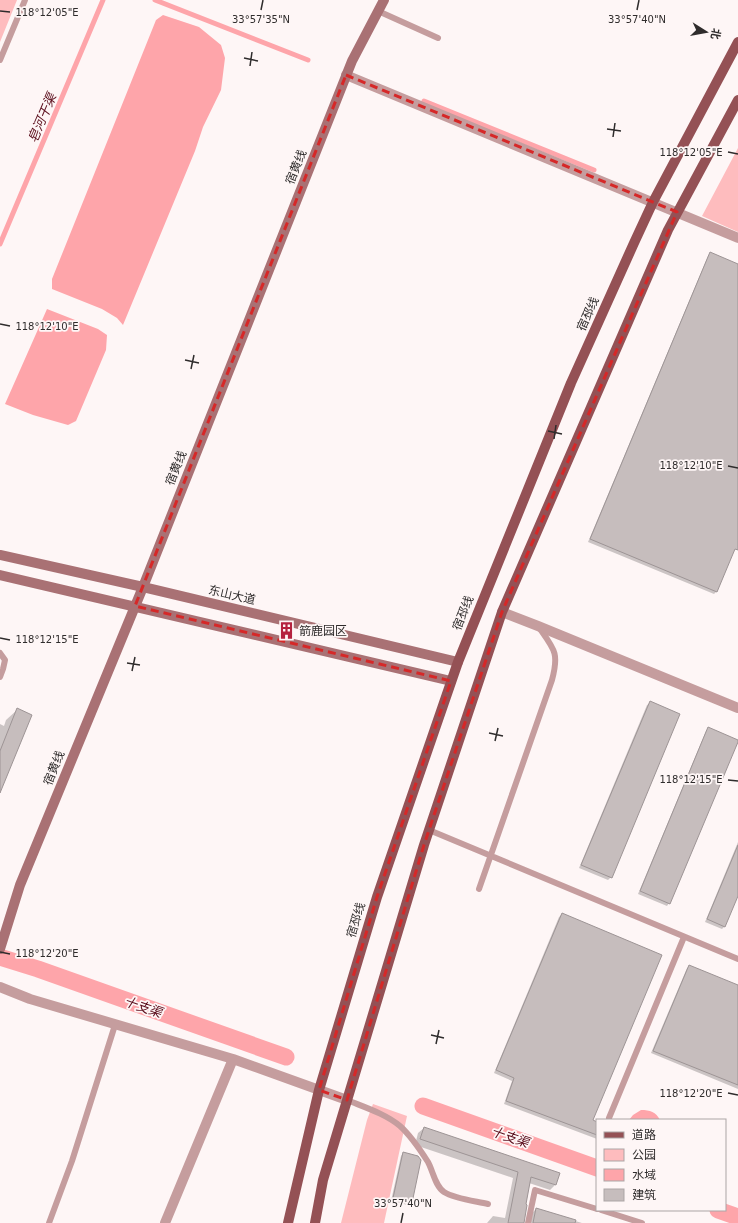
<svg xmlns="http://www.w3.org/2000/svg" width="738" height="1223" viewBox="0 0 738 1223" font-family="'DejaVu Sans','Noto Sans SC',sans-serif">
	<style>
		.green { fill: #febcbe }
		.water { fill: #fea5aa }
		.shadow { fill: #0003 }
		.lines { fill: none; stroke-linecap: round; stroke-linejoin: round }
		.stream { stroke: #fea5aa; stroke-width: 5 }
		.canal { stroke: #fea5aa; stroke-width: 17 }
		.building { fill: #c6bdbd; stroke: #9d9495 }
		.service { stroke: #c59d9e; stroke-width: 6 }
		.minor { stroke: #c59d9e; stroke-width: 10 }
		.secondary { stroke: #a97174; stroke-width: 10 }
		.primary { stroke: #945155; stroke-width: 10 }
		.marked { fill: none; stroke: #d62828; stroke-width: 3; stroke-dasharray: 8 5; stroke-linejoin: round }
		.ticks { fill: none; stroke: #2f2c2c; stroke-width: 1.5 }
		.labels { text-anchor: middle; dominant-baseline: central; stroke-width: 3.5; stroke-linejoin: round; paint-order: stroke }
		.street-label { font-size: 12px; fill: #2f2c2c; stroke: #fef6f6 }
		.poi-label { font-size: 12px; fill: #2f2c2c; stroke: #fef6f6; text-anchor: start }
		.water-label { font-size: 13px; font-style: italic; fill: #5b0e1c; stroke: #fef6f6 }
		.ticks-label { font-size: 10px; text-anchor: middle; fill: #2f2c2c; stroke: #fef6f6; stroke-width: 3.5; stroke-linejoin: round; paint-order: stroke }
	</style>
	<rect width="100%" height="100%" fill="#fef6f6"/>
	<path class="green" d="M0 0H17L0 42Z
		M738 148V232L702 216Z
		M373 1104 407 1116 384 1223H341L367 1120Z"/>
	<path class="water" d="M163 15 199 27 221 45 225 58 221 90 203 127 195 151 123 325 117 318 102 309 52 289V279L156 20Z
		M47 309 98 329 107 335 106 350 76 421 68 425 33 415 5 404Z
		M641 1110C650 1110 656 1112 660 1120H629L633 1115Z"/>
	<path class="shadow" d="M710 253 738 265V540L716 592 714 594 588 542 708 256Z
		M650 703 679 715 611 877 608 880 579 868 647 705Z
		M17 710 0 782V724L4 726 6 720Z
		M709 728 669 903 667 906 638 894 706 731Z
		M738 842V894L724 927 722 929 705 922Z
		M562 914 592 1121 597 1123V1139L504 1104 512 1081 494 1073 559 917Z
		M690 966 738 986V1089L651 1053 687 968Z
		M424 1128 555 1185 550 1190 529 1183 523 1223H487L493 1216 505 1218 513 1178 415 1145 418 1133Z
		M403 1153 411 1202 408 1205 391 1201 401 1156Z
		M536 1209 582 1223H529L531 1214Z"/>
	<g class="lines">
		<path class="stream" d="M155 0 308 60
			M424 101 594 170
			M0 244 103 0"/>
		<path class="canal" d="M0 957 38 969 286 1057
			M423 1106 597 1168
			M718 1210 738 1217"/>
	</g>
	<path class="building" d="M710 252 738 264V550L735 549 717 592 590 539Z
		M650 701 680 714 612 878 581 865Z
		M17 708 32 715 0 793V751Z
		M708 727 738 740V742L670 904 640 891Z
		M738 845V896L725 927 707 919Z
		M562 913 662 955 593 1120 597 1122V1135L506 1101 514 1078 496 1070Z
		M689 965 738 985V1085L653 1051Z
		M424 1127 560 1173 556 1185 531 1177 526 1204 527 1205 524 1223H508L518 1172 420 1139Z
		M403 1152 418 1156 421 1160 412 1203 393 1198Z
		M536 1208 576 1220 575 1223H533Z"/>
	<g class="lines">
		<path class="service" d="M378 11 438 38
			M0 60 25 0
			M0 653 5 660 3 669 0 677
			M429 830 738 959
			M479 889 552 680C559 654 555 650 540 629
			M347 1100C364 1107 386 1114 400 1126 410 1135 421 1151 428 1162 433 1171 435 1186 444 1192 455 1199 475 1201 488 1204
			M609 1118 684 937
			M601 1210 642 1223
			M49 1223 72 1161 115 1025
			M528 1223 535 1190 597 1209"/>
		<path class="minor" d="M346 75 738 238
			M502 612 538 626 738 708
			M0 987 30 999 233 1059 347 1100
			M165 1223 233 1059"/>
		<path class="secondary" d="M0 555 143 587 458 662
			M0 575 451 681
			M0 949 20 885 143 587 352 61 384 0"/>
		<path class="primary" d="M288 1223 319 1090 377 897 458 662 571 383 634 243 653 202 738 42
			M315 1223 323 1180 424 845 502 612 668 230 738 100"/>
	</g>
	<path class="marked" d="M346 75 677 212 502 612 424 845 347 1100 319 1090 377 897 451 681 135 606Z"/>
	<path class="ticks" d="M261 10 263 0M637 10 639 0M0 11 10 12M244 58 258 61M250 66 252 52M607 129 621 131M613 137 615 123M728 152 738 154M0 324 10 326M185 360 199 363M191 369 194 355M548 431 562 434M554 439 556 425M728 466 738 468M0 638 10 640M127 663 140 665M132 671 135 657M489 733 503 736M495 741 498 728M728 780 738 781M0 952 10 954M431 1035 444 1038M436 1044 439 1030M728 1093 738 1095M401 1223 403 1213"/>
	<defs>
		<symbol id="building-bare" viewBox="-9 -9 18 18"><path d="M-4-6H4V6H1V3H-1V6H-4ZM-2.5-4.3h1.7v1.8h-1.7ZM.8-4.3h1.7v1.8H.8ZM-2.5-1h1.7V.8h-1.7ZM.8-1h1.7V.8H.8Z" fill="#b5223f" stroke="#fef6f6" stroke-width="2.5" paint-order="stroke"/></symbol>
	</defs>
	<g fill-rule="evenodd">
		<use href="#building-bare" x="274" y="618" width="25" height="25"/>
	</g>
	<g class="labels">
		<g class="street-label">
			<text transform="translate(296 167) rotate(-68)">宿黄线</text>
			<text transform="translate(588 314) rotate(-66)">宿邳线</text>
			<text transform="translate(176 468) rotate(-68)">宿黄线</text>
			<text transform="translate(232 595) rotate(13)">东山大道</text>
			<text transform="translate(463 613) rotate(-68)">宿邳线</text>
			<text transform="translate(54 768) rotate(-68)">宿黄线</text>
			<text transform="translate(356 920) rotate(-73)">宿邳线</text>
		</g>
		<g class="poi-label">
			<text x="299" y="631">箭鹿园区</text>
		</g>
		<g class="water-label">
			<text transform="translate(42 118) rotate(-67)">皂河干渠</text>
			<text transform="translate(143 1007) rotate(19)">十支渠</text>
			<text transform="translate(510 1137) rotate(19)">十支渠</text>
		</g>
	</g>
	<g class="ticks-label">
		<text x="47" y="16">118°12'05"E</text>
		<text x="261" y="23">33°57'35"N</text>
		<text x="637" y="23">33°57'40"N</text>
		<text x="691" y="156">118°12'05"E</text>
		<text x="47" y="330">118°12'10"E</text>
		<text x="691" y="469">118°12'10"E</text>
		<text x="47" y="643">118°12'15"E</text>
		<text x="691" y="783">118°12'15"E</text>
		<text x="47" y="957">118°12'20"E</text>
		<text x="691" y="1097">118°12'20"E</text>
		<text x="403" y="1207">33°57'40"N</text>
	</g>
	<rect x="596" y="1119" width="130" height="92" fill="#fef6f6" stroke="#aba5a5"/>
	<rect x="604" y="1132" width="20" height="6" fill="#945155" stroke="#aba5a5"/>
	<text x="632" y="1139" font-size="12" fill="#2f2c2c">道路</text>
	<rect x="604" y="1149" width="20" height="12" fill="#febcbe" stroke="#aba5a5"/>
	<text x="632" y="1159" font-size="12" fill="#2f2c2c">公园</text>
	<rect x="604" y="1169" width="20" height="12" fill="#fea5aa" stroke="#aba5a5"/>
	<text x="632" y="1179" font-size="12" fill="#2f2c2c">水域</text>
	<rect x="604" y="1189" width="20" height="12" fill="#c6bdbd" stroke="#aba5a5"/>
	<text x="632" y="1199" font-size="12" fill="#2f2c2c">建筑</text>
	<g transform="translate(706 32) rotate(101)" stroke="#fef6f6" stroke-width="3" paint-order="stroke">
	<path d="M0-3L7 15L0 10L-7 15Z" fill="#2f2c2c"/>
	<text y="-6" font-size="11" font-weight="bold" text-anchor="middle" fill="#2f2c2c">北</text>
	</g>
</svg>
